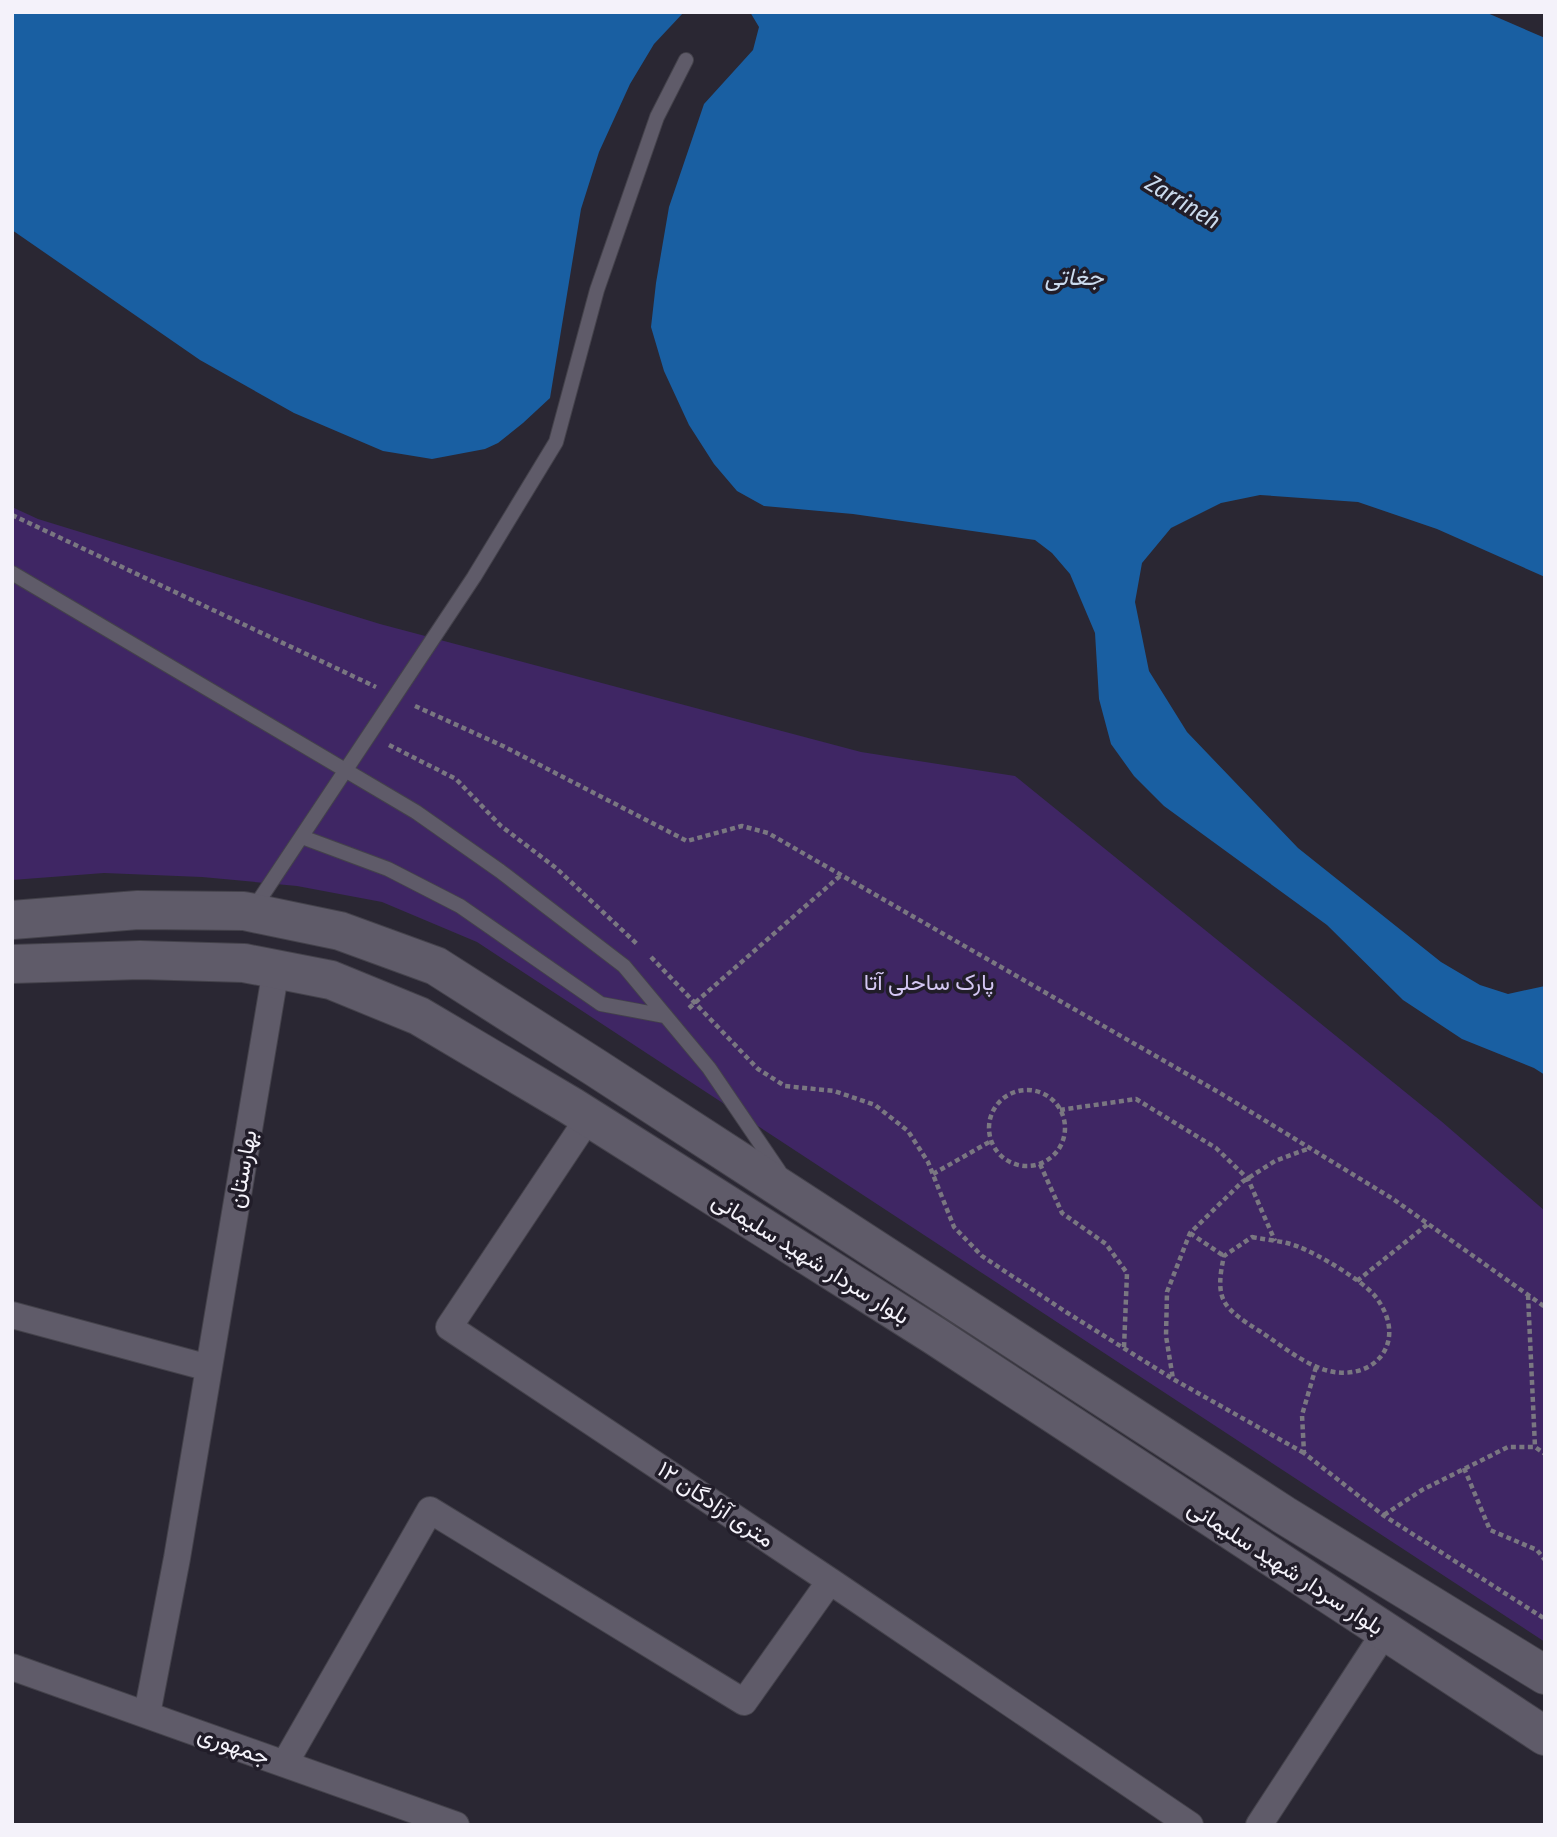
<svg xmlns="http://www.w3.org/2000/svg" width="1557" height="1837" viewBox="0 0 1557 1837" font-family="'Fira Sans Condensed',Vazirmatn,sans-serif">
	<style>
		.green { fill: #3f2664 }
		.water { fill: #195fa2 }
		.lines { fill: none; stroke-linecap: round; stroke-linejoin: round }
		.service-casing { stroke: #44424b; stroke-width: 16 }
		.minor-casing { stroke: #44424b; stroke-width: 28 }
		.secondary-casing { stroke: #44424b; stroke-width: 40 }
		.path { stroke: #7a7781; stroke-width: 4.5; stroke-dasharray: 5 3.5; stroke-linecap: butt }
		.service { stroke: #5f5b69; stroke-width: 14 }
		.minor { stroke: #5f5b69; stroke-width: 26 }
		.secondary { stroke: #5f5b69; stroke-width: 38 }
		.labels { text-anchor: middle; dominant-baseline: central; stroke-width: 7; stroke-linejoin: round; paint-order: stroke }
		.park-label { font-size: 23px; fill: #d4c7f3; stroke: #211d29 }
		.street-label { font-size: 23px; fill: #f4f2fa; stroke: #211d29 }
		.water-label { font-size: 24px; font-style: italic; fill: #cadaed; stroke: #211d29 }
	</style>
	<rect width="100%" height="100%" fill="#2a2733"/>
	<path class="green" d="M12 507 38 519 380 624 861 752 1015 776 1441 1121 1545 1211V1642L477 942 382 902 297 886 202 877 104 873 12 880Z"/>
	<path class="water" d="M12 12H684L654 44 630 84 599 152 581 209 550 398 523 423 498 443 485 449 432 459 383 451 294 413 200 360 12 230Z
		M750 12H1485L1545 38V577L1437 529 1358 502 1260 495 1221 503 1171 528 1142 563 1135 602 1149 671 1187 732 1298 848 1441 962 1480 985 1508 994 1545 986V1075L1534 1068 1462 1039 1403 1000 1327 925 1164 806 1134 776 1111 744 1099 699 1095 633 1070 574 1052 553 1035 540 853 514 764 506 737 491 714 464 689 425 664 371 651 327 656 283 669 207 704 104 753 50 759 27Z"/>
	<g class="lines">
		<defs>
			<path id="service" d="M12 573 416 812 500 871 624 966 709 1068 779 1171
				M302 837 388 869 460 906 601 1004 665 1016
				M252 911 474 577 556 442 597 290 657 117 686 60"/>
			<path id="minor" d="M589 1117 449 1327 830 1581 1190 1825
				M12 1315 209 1368
				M12 1667 456 1825
				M147 1714 177 1558 276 969
				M285 1763 430 1510 744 1702 830 1581
				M1259 1825 1385 1632"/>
			<path id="secondary" d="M12 920 138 910 244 911 340 931 436 966 596 1068 1284 1515 1545 1675
				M12 964 140 960 244 963 331 980 419 1016 571 1106 935 1336 1545 1736"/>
		</defs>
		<use href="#service" class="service-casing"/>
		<use href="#minor" class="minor-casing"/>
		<use href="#secondary" class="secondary-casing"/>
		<path class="path" d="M12 515 376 687
			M415 706 503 746 687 841 742 826 768 833 1220 1093 1393 1199 1545 1307
			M389 745 456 779 501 826 556 868 637 944
			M651 957 758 1069 785 1086 834 1091 875 1105 908 1131 928 1162 954 1227 982 1256 1066 1312 1173 1379
			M689 1008 841 875
			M989 1128a38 38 0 1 1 76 0a38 38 0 1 1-76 0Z
			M1060 1110 1136 1099 1216 1148 1248 1179 1275 1241
			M1040 1164 1062 1213 1106 1244 1127 1273 1124 1348
			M933 1174 991 1141
			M1190 1233 1224 1256
			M1252 1237C1267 1240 1285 1241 1299 1247 1318 1254 1363 1281 1375 1296 1414 1346 1366 1390 1315 1366 1296 1358 1278 1343 1261 1332 1223 1308 1214 1301 1224 1256Z
			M1357 1281 1428 1224
			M1528 1295 1535 1447
			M1316 1367 1302 1415 1304 1453 1383 1515 1545 1619
			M1304 1453 1173 1379 1166 1336 1167 1292 1190 1233 1242 1182 1275 1161 1310 1148
			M1464 1468 1490 1530 1537 1550 1545 1560
			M1384 1515 1422 1490 1508 1447H1535L1545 1454"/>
		<use href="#service" class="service"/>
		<use href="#minor" class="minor"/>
		<use href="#secondary" class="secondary"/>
	</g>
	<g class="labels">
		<g class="park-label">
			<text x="929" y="982">پارک ساحلی آتا</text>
		</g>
		<g class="street-label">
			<text transform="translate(242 1169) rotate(-80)">بهارستان</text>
			<text transform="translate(811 1258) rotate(32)">بلوار سردار شهید سلیمانی</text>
			<text transform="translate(716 1504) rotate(34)">۱۲ متری آزادگان</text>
			<text transform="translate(1286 1567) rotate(33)">بلوار سردار شهید سلیمانی</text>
			<text transform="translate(234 1745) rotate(20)">جمهوری</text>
		</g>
		<g class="water-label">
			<text transform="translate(1183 202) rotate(31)">Zarrineh</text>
			<text x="1074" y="277">جغاتی</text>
		</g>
	</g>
	<rect width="1557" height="1837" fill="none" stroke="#f4f2fa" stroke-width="28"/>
</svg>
